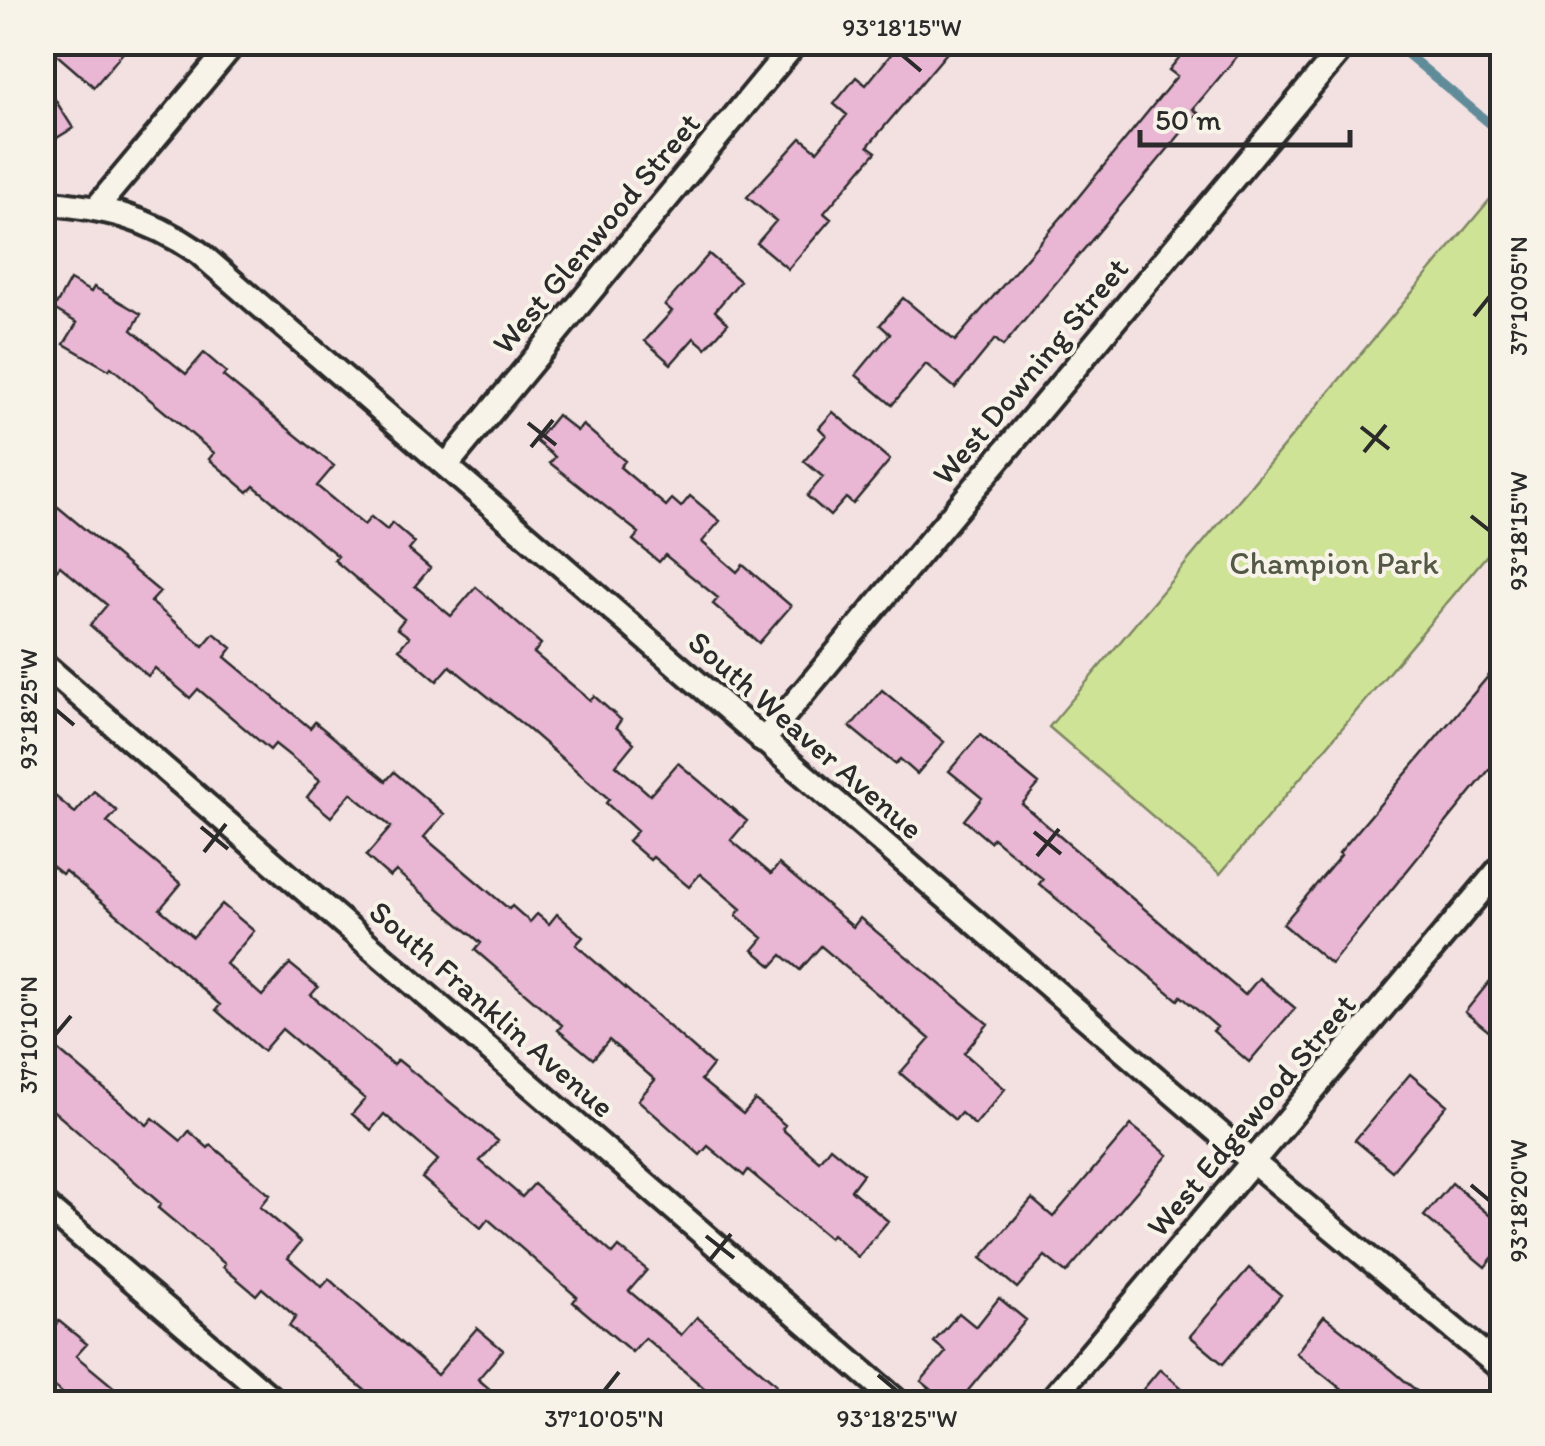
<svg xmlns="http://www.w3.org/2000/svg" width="1545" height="1446" viewBox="0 0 1545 1446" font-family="Itim,sans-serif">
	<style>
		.green { fill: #cfe397; stroke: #7d8761; stroke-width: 2.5 }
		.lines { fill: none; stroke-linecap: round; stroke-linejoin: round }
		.stream { stroke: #608c9a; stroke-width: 9 }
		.building { fill: #e9b6d4; stroke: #2b2b2b; stroke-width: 2.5 }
		.minor-casing { stroke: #2b2b2b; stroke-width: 30 }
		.minor { stroke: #f7f3e8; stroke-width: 22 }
		.ticks { fill: none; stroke: #2b2b2b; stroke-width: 4 }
		.labels { text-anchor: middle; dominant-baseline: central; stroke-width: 8; stroke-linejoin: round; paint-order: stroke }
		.street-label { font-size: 32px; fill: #2b2b2b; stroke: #f7f3e8 }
		.park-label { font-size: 32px; fill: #545946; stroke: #f7f3e8 }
		.neatline { fill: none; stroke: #2b2b2b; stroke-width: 4 }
		.ticks-label { font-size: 25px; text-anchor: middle; fill: #2b2b2b }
	</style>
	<rect width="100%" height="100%" fill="#f3e1e2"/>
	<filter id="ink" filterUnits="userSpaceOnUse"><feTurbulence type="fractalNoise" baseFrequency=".01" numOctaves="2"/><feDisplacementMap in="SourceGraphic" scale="20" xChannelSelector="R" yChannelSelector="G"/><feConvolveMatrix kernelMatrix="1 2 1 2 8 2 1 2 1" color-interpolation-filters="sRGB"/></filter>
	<g filter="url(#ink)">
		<path class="green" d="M1502 185V537L1220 874 1049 727Z"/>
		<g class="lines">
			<path class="stream" d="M1394 43 1502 134"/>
		</g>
		<path class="building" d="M42 42H132L94 87Z
			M901 42H956L868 146 876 152 824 213 831 219 788 269 757 243 776 221 747 197 801 138 817 151 847 115 834 104 856 77 866 85Z
			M1192 42H1249L1193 109 1198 113 1003 346 995 339 955 388 926 364 892 405 856 375 890 334 880 325 903 298 955 341 1071 206 1177 76 1169 70Z
			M42 79 73 128 42 147Z
			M709 254 740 281 715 311 728 323 706 348 694 338 671 364 645 341 672 311 665 305Z
			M70 280 91 292 94 287 141 314 132 330 186 374 204 353 226 372 223 376 334 466 317 486 364 525 371 517 387 530 392 523 415 543 409 550 430 568 415 586 451 616 476 587 541 644 534 653 590 700 594 696 621 720 616 727 634 743 616 765 650 795 678 763 747 821 731 840 771 874 779 864 853 927 860 918 988 1024 964 1053 1005 1089 975 1125 961 1113 955 1120 900 1073 930 1039 821 946 800 970 782 955 772 966 753 950 763 938 736 915 741 909 700 874 689 887 653 857 650 860 628 841 637 831 606 803 609 799 527 728 450 666 437 681 399 649 409 637 397 628 404 619 334 560 338 556 254 486 248 492 209 459 214 453 111 367 109 370 64 344 77 323 54 309Z
			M833 412 890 460 853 504 846 498 830 516 807 496 823 477 804 461 826 435 819 428Z
			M557 415 577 431 583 425 625 461 620 467 666 506 672 499 681 507 690 496 720 521 702 542 737 572 743 565 791 606 759 643 713 604 718 598 665 555 659 562 633 540 639 533 550 463 555 457 536 441Z
			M58 507 160 592 151 602 203 646 214 633 232 648 225 657 310 728 315 722 386 781 394 772 444 814 424 837 509 909 512 906 530 922 537 914 549 924 557 914 583 937 576 945 713 1065 701 1080 743 1114 755 1100 785 1125 782 1129 819 1161 830 1147 863 1174 851 1190 888 1221 858 1257 832 1234 829 1238 748 1170 744 1176 708 1146 700 1155 638 1100 655 1080 609 1040 593 1059 558 1030 562 1025 475 950 481 943 396 871 390 877 366 856 391 827 351 793 331 817 307 797 320 780 275 744 270 750 198 689 190 698 155 668 148 676 90 625 107 605 60 566 42 586V525Z
			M1502 660V754L1331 964 1283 924 1341 855 1339 853Z
			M882 690 944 742 917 774 900 759 895 764 850 727Z
			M980 735 1039 784 1022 804 1245 995 1259 978 1295 1008 1249 1062 1213 1031 1217 1027 1181 996 1178 1000 1039 884 1043 879 993 838 990 842 964 820 982 798 949 771Z
			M42 785 75 813 94 791 117 811 107 822 181 884 160 909 193 937 222 904 254 931 226 964 262 996 290 964 318 987 311 995 393 1065 398 1060 498 1141 480 1161 522 1197 534 1184 613 1254 619 1247 647 1270 629 1291 681 1335 697 1317 776 1384 760 1404H723L645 1338 632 1352 573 1302 577 1297 488 1219 481 1228 422 1178 438 1160 384 1114 371 1130 352 1114 365 1099 282 1029 263 1051 216 1010 220 1005 151 943 65 871 62 874 42 858Z
			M1502 966V1042L1465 1012Z
			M56 1048 147 1125 153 1118 181 1141 189 1131 208 1148 211 1145 270 1195 260 1207 301 1242 288 1258 322 1287 329 1279 437 1375 477 1328 503 1350 478 1379 507 1404H381L289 1326 296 1317 262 1288 256 1295 223 1267 225 1264 158 1208 161 1204 42 1101V1064Z
			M1410 1074 1447 1105 1392 1171 1355 1140Z
			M1131 1125 1168 1155 1066 1273 1045 1256 1017 1288 981 1258 1032 1199 1053 1217Z
			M1452 1183 1502 1226V1246L1485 1267 1424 1216Z
			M1249 1268 1281 1295 1223 1364 1190 1336Z
			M999 1298 1026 1320 957 1404H949L921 1381 946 1352 934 1342 959 1313 976 1327Z
			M1324 1316 1392 1370 1432 1404H1360L1296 1353Z
			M42 1318 54 1327 59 1321 87 1344 76 1356 134 1404H75L42 1376Z
			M1160 1369 1200 1404H1131Z"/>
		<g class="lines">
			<defs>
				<path id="minor" d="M42 202C105 208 145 216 198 252L1254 1163 1502 1369
					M97 207 235 42
					M446 466 796 42
					M42 663 900 1404
					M763 741 1347 42
					M42 1203 278 1404
					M1048 1404 1502 866"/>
			</defs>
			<use href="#minor" class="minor-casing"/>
			<use href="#minor" class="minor"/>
		</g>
	</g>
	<path class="ticks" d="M902 55 921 71M1474 316 1490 296M528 423 556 445M1361 427 1389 449M531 447 553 420M1364 452 1386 425M1471 516 1490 531M55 709 74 725M201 827 228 849M1034 832 1061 854M204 852 226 824M1037 856 1059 829M55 1035 71 1016M1471 1185 1490 1201M706 1236 734 1258M709 1261 731 1234M878 1375 897 1391M604 1391 619 1372"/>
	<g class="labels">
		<g class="street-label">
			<text transform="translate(596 233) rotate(-50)">West Glenwood Street</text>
			<text transform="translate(1030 371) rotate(-50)">West Downing Street</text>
			<text transform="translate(806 735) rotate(41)">South Weaver Avenue</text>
			<text transform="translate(492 1009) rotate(41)">South Franklin Avenue</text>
			<text transform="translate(1251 1115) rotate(-50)">West Edgewood Street</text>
		</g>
		<g class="park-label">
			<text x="1334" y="563">Champion Park</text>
		</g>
	</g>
	<rect width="1545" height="1446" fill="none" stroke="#f7f3e8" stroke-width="110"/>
	<path d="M1140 130v15h210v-15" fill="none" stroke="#2b2b2b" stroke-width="5"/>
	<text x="1155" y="130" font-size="30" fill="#2b2b2b" stroke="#f7f3e8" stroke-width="8" paint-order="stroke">50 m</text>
	<rect x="55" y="55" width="1435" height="1336" class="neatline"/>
	<g class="ticks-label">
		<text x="902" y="36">93°18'15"W</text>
		<text transform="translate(1518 296) rotate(-90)" y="9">37°10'05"N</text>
		<text transform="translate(1518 531) rotate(-90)" y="9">93°18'15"W</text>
		<text transform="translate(28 709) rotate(-90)" y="9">93°18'25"W</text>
		<text transform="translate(28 1035) rotate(-90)" y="9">37°10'10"N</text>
		<text transform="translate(1518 1201) rotate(-90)" y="9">93°18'20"W</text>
		<text x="604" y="1427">37°10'05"N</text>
		<text x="897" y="1427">93°18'25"W</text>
	</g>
</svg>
